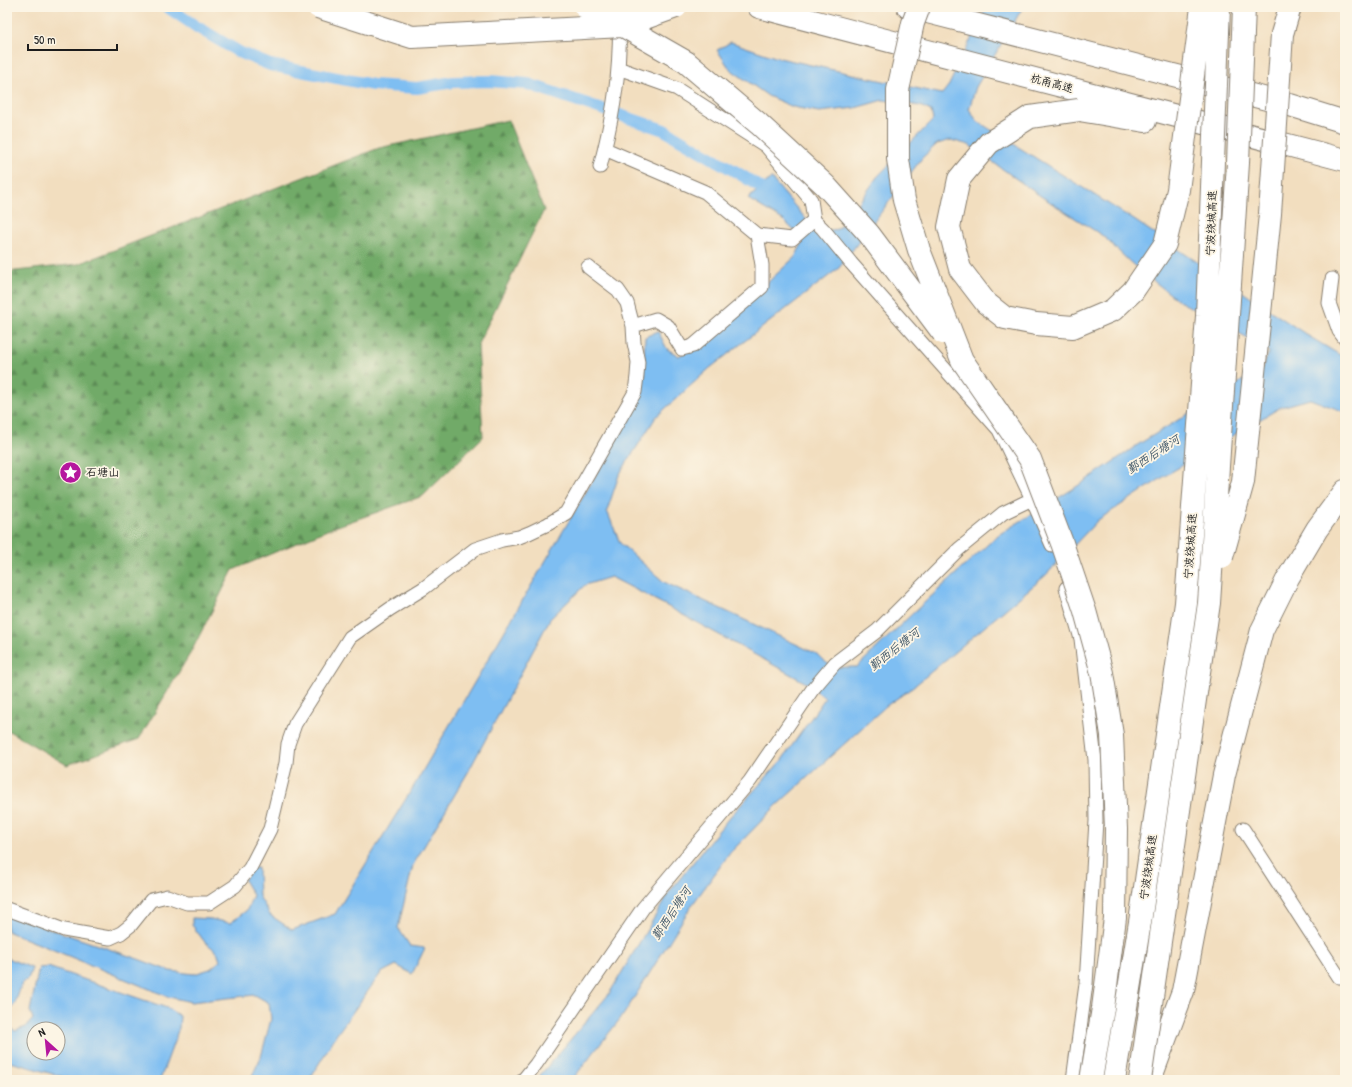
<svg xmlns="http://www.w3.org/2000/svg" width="1352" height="1087" viewBox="0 0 1352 1087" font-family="'Patrick Hand','LXGW WenKai TC',sans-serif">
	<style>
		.forest { fill: url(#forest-firs); stroke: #466342 }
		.water { fill: #7ebef2; stroke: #4d6d87; fill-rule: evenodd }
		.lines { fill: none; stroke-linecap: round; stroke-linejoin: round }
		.canal { stroke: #7ebef2; stroke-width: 12 }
		.street-casing { stroke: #877d6e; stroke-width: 15 }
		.highway-casing { stroke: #877d6e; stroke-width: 24 }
		.street { stroke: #fff; stroke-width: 13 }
		.highway { stroke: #fff; stroke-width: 22 }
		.highway-bridge-casing { stroke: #877d6e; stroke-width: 24; stroke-linecap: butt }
		.highway-bridge { stroke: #fff; stroke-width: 22 }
		.labels { text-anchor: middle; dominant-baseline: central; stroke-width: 3.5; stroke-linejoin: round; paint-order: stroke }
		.street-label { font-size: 11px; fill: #1c1c1c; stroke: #fcf5e5 }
		.poi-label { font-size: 11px; fill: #1c1c1c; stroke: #fcf5e5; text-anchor: start }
		.water-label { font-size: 12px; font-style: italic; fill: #3e5567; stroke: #fcf5e5 }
	</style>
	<defs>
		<pattern id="forest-firs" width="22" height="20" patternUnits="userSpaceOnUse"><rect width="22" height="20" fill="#71aa68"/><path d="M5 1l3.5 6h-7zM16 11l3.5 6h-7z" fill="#5c8a55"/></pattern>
	</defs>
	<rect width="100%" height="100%" fill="#fcf5e5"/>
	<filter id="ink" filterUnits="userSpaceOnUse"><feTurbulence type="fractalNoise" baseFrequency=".025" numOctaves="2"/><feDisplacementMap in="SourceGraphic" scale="8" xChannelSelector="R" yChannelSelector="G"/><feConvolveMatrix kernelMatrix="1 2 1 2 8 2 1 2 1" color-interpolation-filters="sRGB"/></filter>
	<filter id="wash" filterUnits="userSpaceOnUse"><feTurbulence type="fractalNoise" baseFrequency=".012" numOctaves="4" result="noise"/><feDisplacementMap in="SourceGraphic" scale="16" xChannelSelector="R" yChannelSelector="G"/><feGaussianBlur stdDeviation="0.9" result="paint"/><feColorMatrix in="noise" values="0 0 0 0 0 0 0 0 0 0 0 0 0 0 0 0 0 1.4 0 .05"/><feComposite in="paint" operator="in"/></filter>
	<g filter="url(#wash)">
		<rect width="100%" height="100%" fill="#f2debf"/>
		<path class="forest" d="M508 120 544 210 478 344 483 437 423 496 332 528 233 570 191 652 139 739 67 765 7 730V272L78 264 379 148Z"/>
		<path class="water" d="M986 7H1023L976 87 969 109 977 121 1134 220 1310 337 1345 358V412L1310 399 1281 407 1168 474 1098 520 1046 575 912 688 886 706 776 806 730 853 692 905 624 1014 572 1080H536L609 994 670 891 728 819 782 760 825 698 808 684 799 679 665 605 611 577 585 585 550 619 467 774 413 865 398 928 410 946 425 948 412 974 396 965 381 973 337 1034 309 1080H250L261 1057 271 1019 269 1003 255 995 191 1002 169 997 7 931V914L138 959 170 971 194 974 210 969 220 961 217 952 204 941 192 925V918L211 919 230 923 247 910 253 895 244 880 253 868H258L259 896 270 915 292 930 335 914 415 784 590 485 622 427 640 390 644 359 645 337 658 331 667 349 679 356 707 339 795 257 801 246 803 239 783 220 748 199 771 178 817 232 838 229 864 196 877 177 933 120 931 111 920 106 883 100 855 108 819 112 793 107 768 96 730 69 717 50 731 42 775 57 942 94 949 85ZM951 140 969 145 1036 193 1103 236 1131 263 1179 301 1263 346 1269 352 1263 368 1139 444 1076 487 998 535 912 614 857 667C838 667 831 670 817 654L664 582 620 543 607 511 619 475 656 417 710 368 839 268 922 158 937 144Z
			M7 958 32 968 28 979 22 983 15 1004 7 1013Z
			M48 967 167 1008 180 1016 179 1028 160 1080H74L7 1061V1026L15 1031 26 1027 33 1019 30 1011 39 968ZM34 1029H58V1053H34Z"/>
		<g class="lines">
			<path class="canal" d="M167 7 197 27 239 52 270 65 373 85 417 88 453 82 489 81 528 84 664 130 738 173 774 196"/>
		</g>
	</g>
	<g filter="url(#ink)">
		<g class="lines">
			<defs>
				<path id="street" d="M618 68 677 89 766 146 811 200 814 220 823 229 851 263 999 430 1032 499 1052 545
					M605 149 705 192 757 235 762 265V287L693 346 682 349 668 326 656 319 633 326
					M600 167C610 129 618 89 619 50 620 36 619 21 619 7
					M757 235 792 239 814 220
					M1332 279 1329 303 1339 331 1345 339
					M1066 588 1081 639 1095 760 1096 821 1086 984 1073 1080
					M1243 829 1339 977H1345
					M7 909 64 930 110 938 121 933 131 925 151 900 167 896 187 903H209L235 886 250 868 270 829 286 763 288 744 295 724 350 637 390 609 424 588 475 549 502 540 519 537 529 533 548 524 566 513 635 392 637 376 638 362 634 343 633 326 627 303 618 290 588 267
					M523 1080 536 1064 643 908 750 781 812 690 835 663 877 631 959 549 1003 513 1032 499"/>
				<path id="highway" d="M759 7 1345 160
					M908 7 1290 105 1345 122
					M1079 110 1145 121
					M1150 1080 1183 991 1224 775 1262 630 1288 578 1317 529 1345 491"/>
			</defs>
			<use href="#street" class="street-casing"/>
			<use href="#highway" class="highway-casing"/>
			<use href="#street" class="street"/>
			<use href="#highway" class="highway"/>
			<defs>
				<path id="highway-bridge" d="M318 7 412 37 623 26 676 7
					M585 7 604 15 686 62 759 124 825 185 869 234 943 333
					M919 7 913 23 898 90V159L904 200 919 250 962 360 1030 459 1062 543 1085 611 1102 673 1112 735 1116 829 1115 918 1103 1008 1091 1080
					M1079 110 1030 117 989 143 959 179 949 227 960 269 986 303 1005 318 1036 324 1073 327 1113 310 1133 291 1165 244 1178 190 1202 7
					M1222 557 1243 482 1270 214 1282 34 1290 7
					M1114 1080 1140 922 1186 603 1207 316 1219 7
					M1140 1080 1209 603 1238 163 1244 7"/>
			</defs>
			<use href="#highway-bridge" class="highway-bridge-casing"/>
			<use href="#highway-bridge" class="highway-bridge"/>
		</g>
	</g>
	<defs>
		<symbol id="sight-disc" viewBox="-11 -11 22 22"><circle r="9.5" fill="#b5179e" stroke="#fcf5e5"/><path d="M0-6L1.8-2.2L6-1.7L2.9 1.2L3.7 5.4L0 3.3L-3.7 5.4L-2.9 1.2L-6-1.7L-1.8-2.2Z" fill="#fff"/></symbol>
	</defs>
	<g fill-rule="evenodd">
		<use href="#sight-disc" x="58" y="460" width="25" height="25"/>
	</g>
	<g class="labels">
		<g class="street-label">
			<text transform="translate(1052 83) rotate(15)">杭甬高速</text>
			<text transform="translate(1211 223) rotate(-88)">宁波绕城高速</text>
			<text transform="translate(1190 546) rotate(-86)">宁波绕城高速</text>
			<text transform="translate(1148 867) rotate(-82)">宁波绕城高速</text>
		</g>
		<g class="poi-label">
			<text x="86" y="472">石塘山</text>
		</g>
		<g class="water-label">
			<text transform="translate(1153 454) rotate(-33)">鄞西后塘河</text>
			<text transform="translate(894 649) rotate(-38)">鄞西后塘河</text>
			<text transform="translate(671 913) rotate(-56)">鄞西后塘河</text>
		</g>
	</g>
	<rect width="1352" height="1087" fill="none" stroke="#fcf5e5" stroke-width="24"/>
	<g transform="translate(46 1041) rotate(333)"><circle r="19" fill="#fcf5e5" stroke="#a29e95"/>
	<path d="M0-3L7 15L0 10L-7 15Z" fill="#b5179e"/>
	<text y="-6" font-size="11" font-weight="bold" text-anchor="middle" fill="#1c1c1c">N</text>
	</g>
	<path d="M28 44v6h89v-6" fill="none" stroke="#1c1c1c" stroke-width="2"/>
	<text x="34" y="44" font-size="12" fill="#1c1c1c" stroke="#fcf5e5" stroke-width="3" paint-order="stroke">50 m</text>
</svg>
